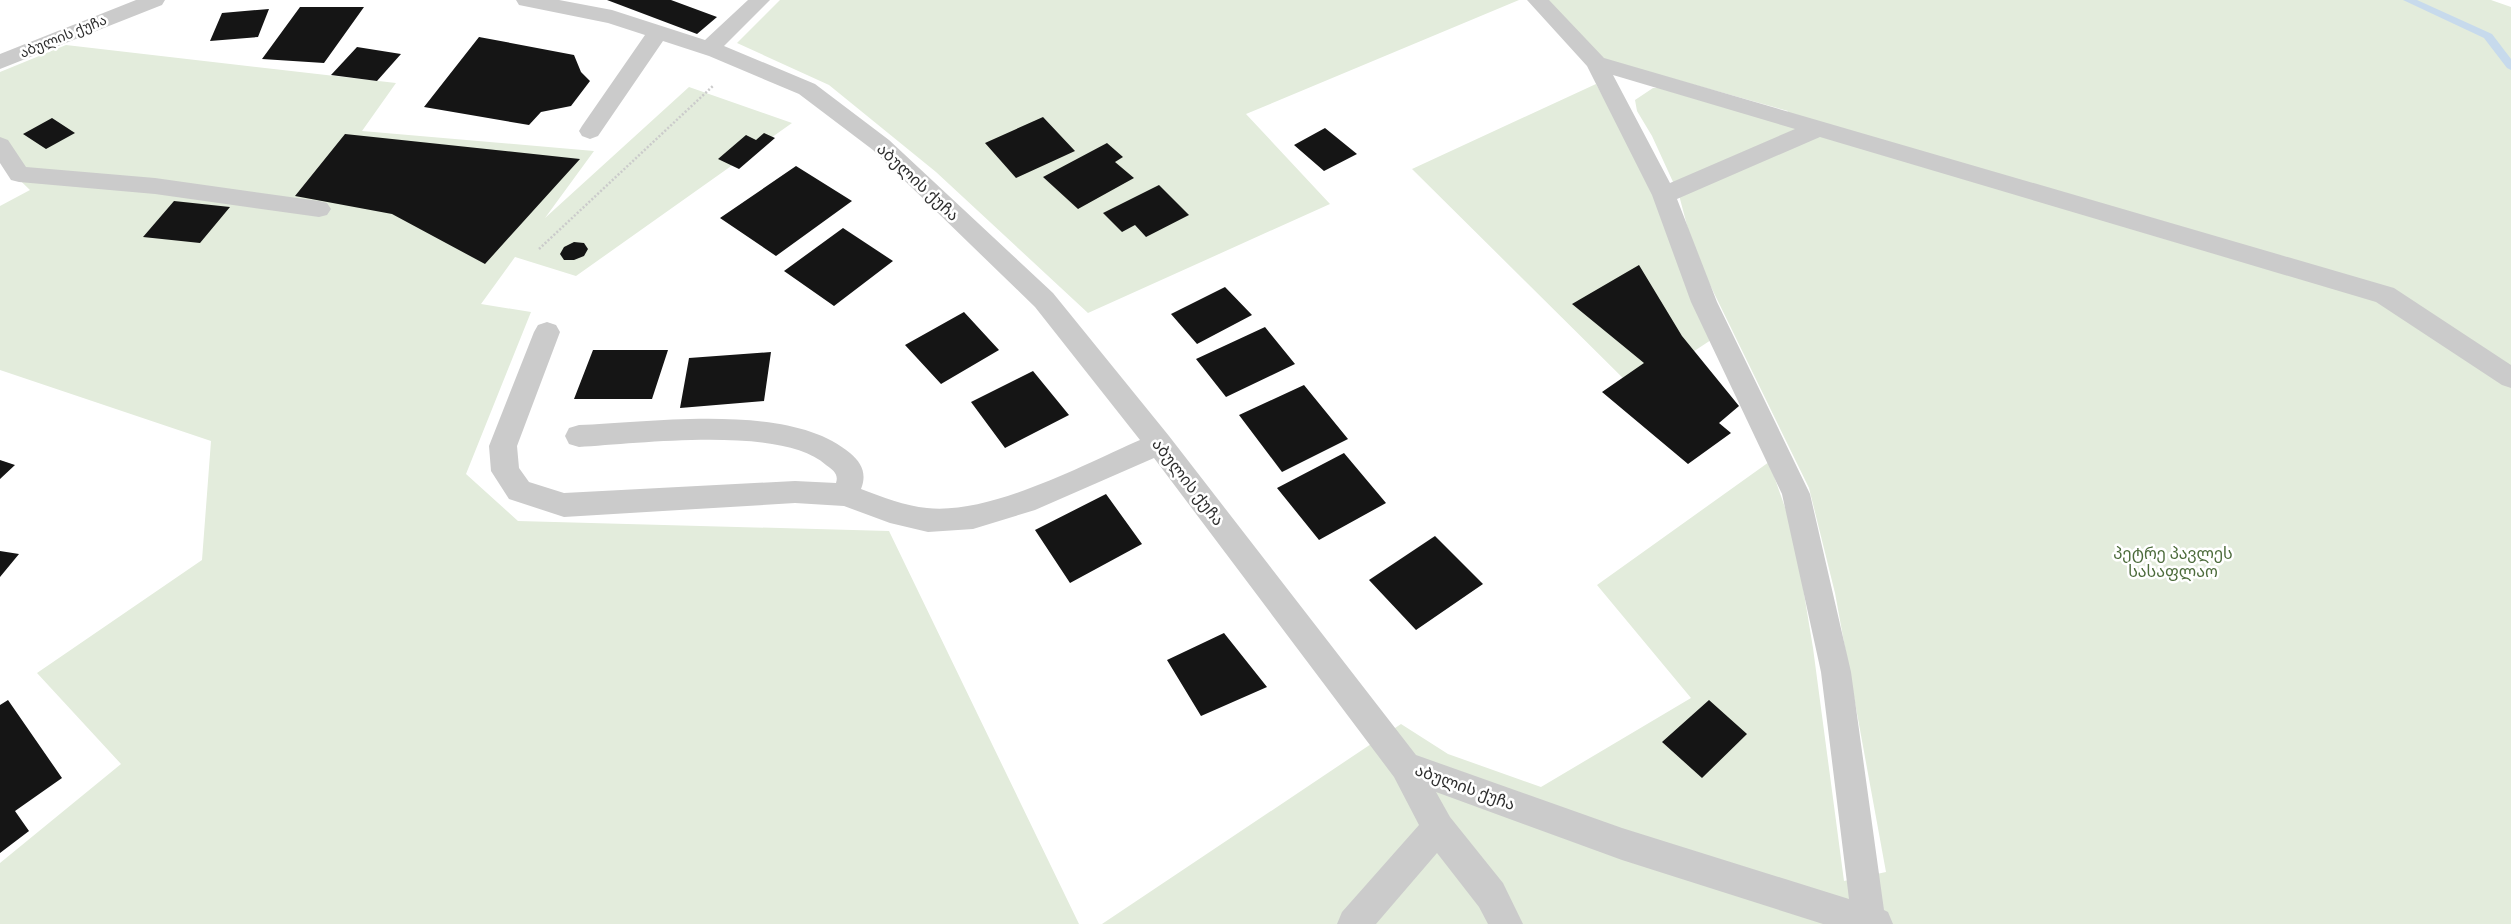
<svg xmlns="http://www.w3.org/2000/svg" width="2511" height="924" viewBox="0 0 2511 924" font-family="Cabin,'Noto Sans Georgian',sans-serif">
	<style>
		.green { fill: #e3ecdc }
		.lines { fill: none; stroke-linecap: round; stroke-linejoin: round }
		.stream { fill: #c7daec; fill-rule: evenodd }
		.building { fill: #151515 }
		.path { stroke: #cbcbcb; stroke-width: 2.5; stroke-dasharray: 2 2; stroke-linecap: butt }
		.minor { fill: #cbcbcb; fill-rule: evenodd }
		.labels { text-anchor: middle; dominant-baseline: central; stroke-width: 5; stroke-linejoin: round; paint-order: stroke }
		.far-street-label { font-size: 14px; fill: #2e2e2e; stroke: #fff }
		.street-label { font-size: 16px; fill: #2e2e2e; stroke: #fff }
		.park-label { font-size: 16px; fill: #4c6b3b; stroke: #fff }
	</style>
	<rect width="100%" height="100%" fill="#fff"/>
	<path class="green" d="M780 0H1519L1246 114 1330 204 1088 313 936 172 829 85 737 43Z
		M1547 0H2491L2511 7V924H1102L1401 724 1448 754 1541 787 1691 698 1597 585 1769 462 1794 533 1813 648 1844 881 1886 872 1835 593 1809 488 1694 252 1679 195 1652 136 1637 111 1635 100 1653 88H1670L1781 121 1788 111 1599 58Z
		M66 45 396 83 362 131 594 151 545 218 689 87 792 123 576 276 515 257 481 304 531 312 466 474 518 521 889 531 1079 924H0V863L121 764 37 673 202 560 211 441 0 370V206L30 190 0 161V72Z
		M1596 84 1640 163 1714 338 1635 390 1412 169Z"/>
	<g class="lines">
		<path class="stream" d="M2403 0H2417L2492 34 2511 59V70L2507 68 2484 38Z"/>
	</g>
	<path class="building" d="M607 0H671L717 17 697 34Z
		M300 7H364L324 63 262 59Z
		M269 9 258 37 210 41 222 13Z
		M479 37 574 55 581 72 590 81 571 106 541 112 529 125 424 107Z
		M357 47 401 54 377 81 331 75Z
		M1043 117 1075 151 1016 178 985 143Z
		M52 118 75 133 46 149 23 134Z
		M1325 128 1357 154 1324 171 1294 145Z
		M764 133 775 138 739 169 718 159 746 135 756 140Z
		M345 134 580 159 485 264 392 214 295 196Z
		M1107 143 1123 157 1115 162 1134 178 1078 209 1043 177Z
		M796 166 852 201 776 256 720 218Z
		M1159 185 1189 215 1146 237 1135 225 1122 232 1103 213Z
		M174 201 230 207 200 243 143 237Z
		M843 228 893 261 834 306 784 271Z
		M574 242 584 243 588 249 584 256 574 260H564L560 254 564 247Z
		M1639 265 1682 336 1739 406 1719 423 1731 433 1688 464 1602 392 1644 363 1572 304Z
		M1225 287 1252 315 1197 344 1171 314Z
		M964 312 999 350 941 384 905 345Z
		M1265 327 1295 364 1226 397 1196 359Z
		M593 350H668L652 399H574Z
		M771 352 764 401 680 408 689 358Z
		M1033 371 1069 415 1005 448 971 402Z
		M1304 385 1348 439 1282 472 1239 415Z
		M1344 453 1386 503 1319 540 1277 488Z
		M0 460 15 465 0 479Z
		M1106 494 1142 544 1070 583 1035 530Z
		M1435 536 1483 584 1416 630 1369 580Z
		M0 551 19 554 0 577Z
		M1224 633 1267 687 1201 716 1167 660Z
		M8 700 62 778 15 811 29 831 0 853V705Z
		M1709 700 1747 734 1702 778 1662 742Z"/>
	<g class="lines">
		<path class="path" d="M539 249 714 85"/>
		<path class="minor" d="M136 0H165L162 5 0 69V54Z
			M516 0H559L612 10 705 40 748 0H770L724 46 815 84 889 140 1053 293 1169 436 1416 755 1622 828 1849 899 1821 672 1782 494 1691 302 1652 195 1587 66 1527 0H1549L1604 58 2394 288 2511 365V388L2502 385 2376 302 1820 137 1677 199 1717 302 1810 494 1851 672 1884 910 1888 912 1893 924H1823L1622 860 1436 792 1450 817 1503 883 1523 924H1488L1479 907 1437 853 1376 924H1337L1342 912 1419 825 1394 777 1154 458 1035 510 973 529 928 532 890 523 844 506 795 503 564 517 509 499 491 471 489 446 534 332 538 325 547 322 556 325 560 332 517 446 519 468 529 482 564 493 795 481 836 483C839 474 833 470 826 465 782 425 638 444 579 447L569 444 565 436 569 428 579 425C653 422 791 402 850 453 862 463 867 474 861 489 882 497 905 506 927 508 990 515 1083 465 1140 440L1035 307 873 150 799 94 709 56 663 41 598 136 590 139 582 136 579 131 582 126 645 35 608 23 519 5ZM1613 75 1795 129 1670 183Z
			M0 137 8 140 26 167 155 178 319 201 327 203 331 209 327 215 319 217 155 194 19 182 11 180 0 163Z"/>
	</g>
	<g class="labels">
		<g class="far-street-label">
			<text transform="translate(63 36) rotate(-22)">აბულის ქუჩა</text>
		</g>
		<g class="street-label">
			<text transform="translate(918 182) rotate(43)">აბულის ქუჩა</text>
			<text transform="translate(1188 482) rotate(52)">აბულის ქუჩა</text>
			<text transform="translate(1465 787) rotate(20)">აბულის ქუჩა</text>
		</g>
		<g class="park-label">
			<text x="2173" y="553">პეტრე პავლეს<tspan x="2173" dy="18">სასაფლაო</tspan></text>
		</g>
	</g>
</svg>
